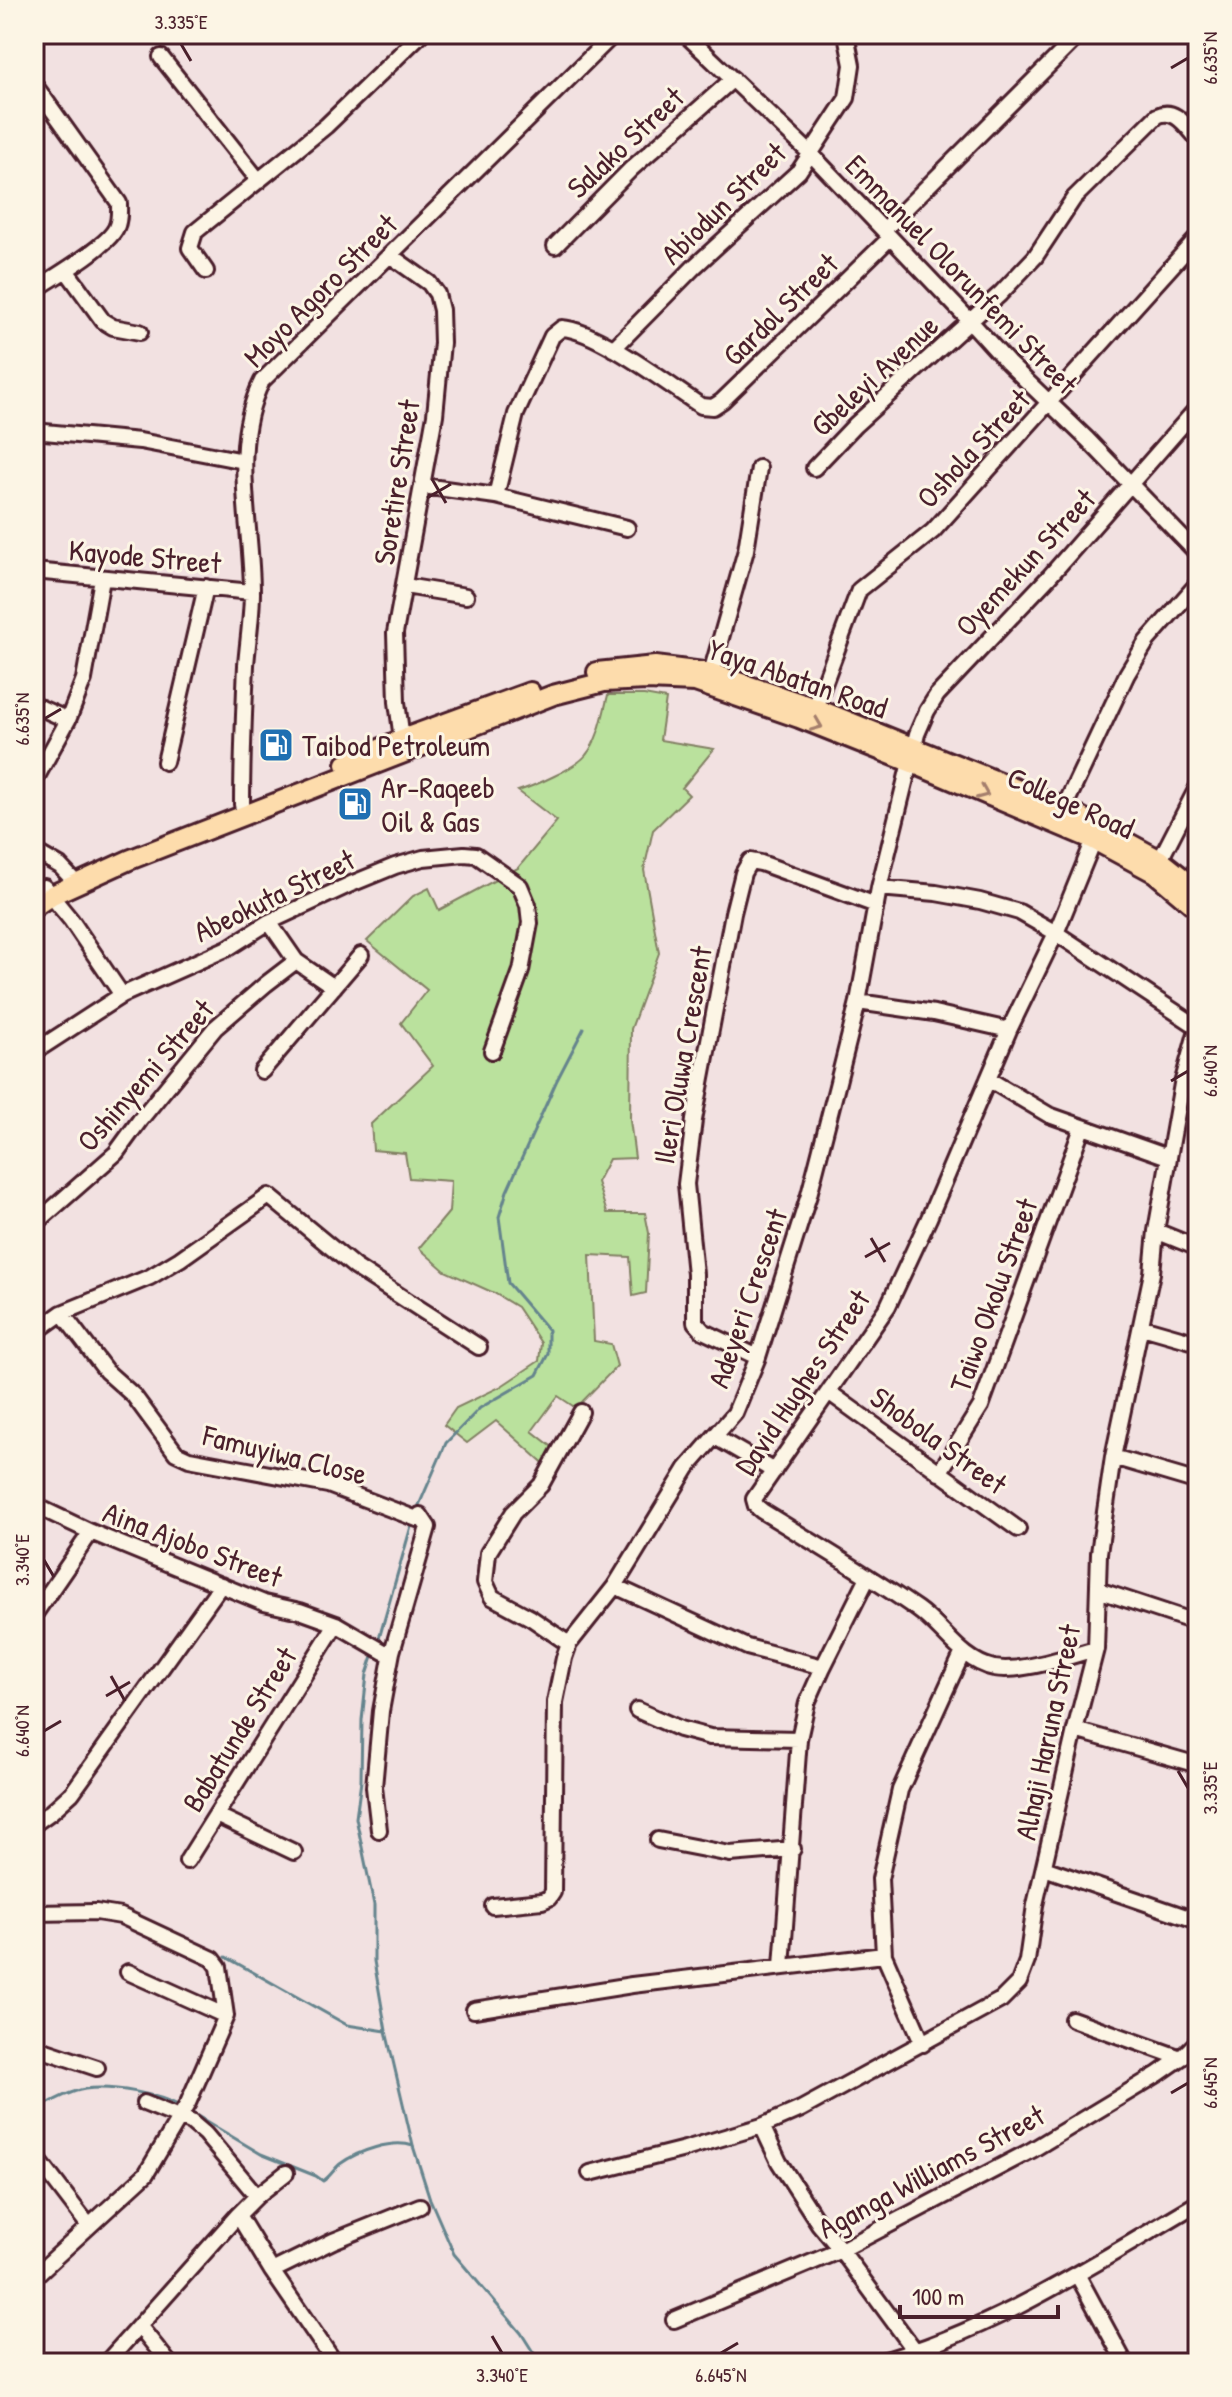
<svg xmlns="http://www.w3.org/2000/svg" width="1232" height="2397" viewBox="0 0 1232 2397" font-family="'Patrick Hand',sans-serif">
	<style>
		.grass { fill: #bae19d; stroke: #828064; stroke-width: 2 }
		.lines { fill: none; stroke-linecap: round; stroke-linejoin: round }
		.stream { stroke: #65848d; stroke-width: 3 }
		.minor-casing { stroke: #4a1f2b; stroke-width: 20 }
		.major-casing { stroke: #4a1f2b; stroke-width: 24 }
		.minor { stroke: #fcf5e5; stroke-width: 14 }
		.major { stroke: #fddcac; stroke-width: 18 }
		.oneway { stroke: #a47e6c }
		.ticks { fill: none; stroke: #4a1f2b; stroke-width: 3 }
		.labels { text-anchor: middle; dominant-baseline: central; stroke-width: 6; stroke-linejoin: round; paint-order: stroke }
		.street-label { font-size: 30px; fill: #4a1f2b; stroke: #fcf5e5 }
		.poi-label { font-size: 30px; fill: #4a1f2b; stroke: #fcf5e5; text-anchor: start }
		.neatline { fill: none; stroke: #4a1f2b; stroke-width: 3 }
		.ticks-label { font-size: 20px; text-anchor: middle; fill: #4a1f2b }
	</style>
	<rect width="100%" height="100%" fill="#f2e1e1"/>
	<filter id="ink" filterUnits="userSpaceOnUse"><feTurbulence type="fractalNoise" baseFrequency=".0125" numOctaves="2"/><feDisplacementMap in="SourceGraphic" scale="16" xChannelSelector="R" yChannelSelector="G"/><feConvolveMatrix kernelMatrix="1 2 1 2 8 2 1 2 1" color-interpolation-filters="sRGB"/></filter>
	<g filter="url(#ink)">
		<path class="grass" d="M608 695H644L666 699 660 740 714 749 682 788 689 795 653 830 644 870 659 953 631 1029 630 1120 635 1158 609 1159 597 1182 607 1213H645L649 1233 646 1293 633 1296 630 1257 590 1255 594 1341 611 1344 617 1366 576 1408 558 1396 532 1431 560 1453 549 1468 496 1421 467 1443 444 1425 456 1408 500 1387 539 1361 541 1343 517 1307 494 1293 445 1271 419 1248 449 1212 451 1181 409 1178 405 1153 373 1150 371 1124 433 1066 401 1023 427 990 367 941 413 896 429 888 439 910 518 868 557 821 518 791C534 786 576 768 586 755 599 739 603 715 608 695Z"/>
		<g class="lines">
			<path class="stream" d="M416 1512 446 1443 480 1408 537 1375 548 1354V1330L508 1283 499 1217 507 1191 557 1080 584 1028
				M378 1642 412 1523
				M374 1653 367 1674 362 1720 361 1781 356 1818 374 1905V1961L386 2031 413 2146 430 2199 454 2254 521 2333 540 2363
				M226 1957 347 2025 386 2031
				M34 2111C50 2103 67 2092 85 2089 112 2085 159 2094 182 2107
				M189 2111 261 2154 316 2176 323 2181C331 2176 333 2170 340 2164 358 2151 392 2139 413 2146"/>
			<defs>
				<path id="minor" d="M685 34 811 154 970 321 1008 363 1087 439 1198 554
					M161 57 259 181
					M34 84 119 203C119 212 120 220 116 228 108 246 53 278 34 290
					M884 230 1080 34
					M555 246 631 169 733 79
					M391 256 429 283 437 294 441 310 442 343 435 415 395 633 397 702 402 739
					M66 270 103 321 113 327 140 332
					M206 271 190 248 195 232 326 126 421 34
					M613 349 695 266 799 171 847 98 852 65 846 34
					M34 431 140 441 244 461
					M814 468 855 425 1000 294 1035 257 1074 198 1157 116C1175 107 1186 126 1198 139
					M423 486 496 496 627 528
					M496 496 516 414 552 336 562 328C597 330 669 385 701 406L713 407 722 401 890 238
					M34 571 252 592
					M405 586 466 596
					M711 673 746 550 759 468
					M34 705 68 720
					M815 708 859 590 933 531 1198 237
					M165 762 206 587
					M34 782 68 720 84 679 102 579
					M242 805C242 758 244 711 246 665 248 640 252 616 252 592 252 523 229 446 262 381L614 34
					M1064 808 1127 674 1147 641 1198 583
					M1094 840 1056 933 1009 1030 929 1218 888 1306 754 1499 756 1506 762 1511C814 1543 867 1574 917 1609 943 1627 961 1661 994 1668 1022 1673 1068 1656 1096 1649
					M34 851 60 866 76 883
					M1160 860 1198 786
					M44 887 71 920 122 995
					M879 888 936 893 980 901 1019 912 1056 933 1198 1027
					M269 922 296 961 334 987
					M858 1002 934 1013 1009 1030
					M34 1052 122 995 228 948 269 922 351 884 395 866 423 858 464 854 476 855 520 886 528 905 530 923 521 971 492 1051
					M262 1071 361 955
					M988 1079 1049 1115 1168 1157
					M34 1225 116 1153 140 1120 215 1028 266 984 296 961
					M1156 1231 1198 1248
					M62 1313 106 1371 134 1396 176 1453 189 1459 328 1485 417 1519 420 1515 428 1527 392 1652 381 1711 374 1787 379 1830
					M1142 1327 1198 1343
					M34 1333 62 1313 150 1277 180 1259 269 1196 355 1267 479 1347
					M758 1357 703 1331 695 1322V1274L686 1184 694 1120 733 913 743 873 750 861 761 863 876 905
					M830 1393 1018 1529
					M715 1437 774 1471
					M1113 1457 1198 1482
					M939 1473 981 1406 1082 1128
					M34 1505 91 1532 264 1603 300 1611 336 1624 384 1652H392
					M615 1586 747 1647 823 1667 868 1577
					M1098 1590 1198 1623
					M34 1615 91 1532
					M569 1644 531 1618 492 1597 485 1582 488 1553 513 1513 541 1485 581 1412
					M637 1710 680 1729 710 1737 799 1739
					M1075 1730 1198 1765
					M216 1815 294 1852
					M34 1824 51 1812 72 1793 221 1585
					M658 1840 730 1854 793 1849
					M187 1861 336 1624
					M1044 1868 1198 1921
					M493 1906 542 1901 549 1898 553 1892 555 1702 564 1658 569 1644 615 1586 687 1468 735 1413 758 1357 809 1195 837 1086 858 1002 879 888 917 734 927 711 937 695 1049 577 1198 407
					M34 1913 96 1912 121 1916 213 1959 219 1967 226 2016 188 2103 146 2174 34 2277
					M782 1966 799 1739 807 1703 823 1667
					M128 1972 226 2016
					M474 2010 632 1985 884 1955
					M1072 2019 1181 2058
					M923 2044 884 1955 880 1879 900 1790 963 1652
					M34 2047 97 2068
					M144 2103 191 2122 205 2134 257 2196
					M762 2126 779 2162 819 2224 841 2250 916 2352
					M34 2154 89 2226
					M590 2173 685 2149 762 2126 801 2109 1001 2000 1019 1982 1027 1961 1035 1905 1075 1730 1096 1649 1099 1553 1113 1457 1152 1273 1156 1231 1182 1084 1198 1026
					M238 2215 272 2271 335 2363
					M272 2271 333 2241 420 2206
					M1077 2274 1125 2363
					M674 2320 841 2250 1032 2150 1158 2074 1181 2058 1198 2041
					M140 2327 169 2363
					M106 2363 238 2215 257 2196 286 2173
					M875 2363C993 2331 1094 2264 1198 2203"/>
				<path id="major" d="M597 672 655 666 711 673 815 708 1064 808 1160 860 1198 890
					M346 764 402 739 530 692
					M34 907 52 895 129 860 553 695 604 682 647 680 695 682 799 718 912 763 1094 840 1155 873 1198 909"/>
			</defs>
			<use href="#minor" class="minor-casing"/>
			<use href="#major" class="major-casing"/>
			<use href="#minor" class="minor"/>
			<use href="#major" class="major"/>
		</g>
		<defs><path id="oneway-chevron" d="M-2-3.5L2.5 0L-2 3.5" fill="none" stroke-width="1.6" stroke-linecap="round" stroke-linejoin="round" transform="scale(2)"/></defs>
		<g class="oneway">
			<use href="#oneway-chevron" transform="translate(817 725) rotate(22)"/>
			<use href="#oneway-chevron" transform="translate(983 793) rotate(23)"/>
		</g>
	</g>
	<path class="ticks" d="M181 44 191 61M1171 68 1188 58M432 479 446 503M427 498 451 484M44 719 61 709M1171 1081 1188 1071M871 1238 885 1262M865 1257 890 1243M44 1560 54 1577M111 1676 125 1701M106 1696 130 1682M44 1731 61 1721M1178 1771 1188 1788M1171 2093 1188 2083M492 2336 502 2353M721 2353 738 2343"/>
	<defs>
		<symbol id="fuel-square" viewBox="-11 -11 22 22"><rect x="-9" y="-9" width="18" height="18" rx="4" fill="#1f6fb2" stroke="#fcf5e5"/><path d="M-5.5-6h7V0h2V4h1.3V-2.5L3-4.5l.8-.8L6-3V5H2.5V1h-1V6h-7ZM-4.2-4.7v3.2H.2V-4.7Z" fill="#fff"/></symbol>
	</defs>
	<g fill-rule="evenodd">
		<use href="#fuel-square" x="256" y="725" width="40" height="40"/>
		<use href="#fuel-square" x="335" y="784" width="40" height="40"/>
	</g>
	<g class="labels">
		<g class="street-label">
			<text transform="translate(625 142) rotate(-43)">Salako Street</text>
			<text transform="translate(723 203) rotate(-44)">Abiodun Street</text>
			<text transform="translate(962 274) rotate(46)">Emmanuel Olorunfemi Street</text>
			<text transform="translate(320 290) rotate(-45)">Moyo Agoro Street</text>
			<text transform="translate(780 309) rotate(-44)">Gardol Street</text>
			<text transform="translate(874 375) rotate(-43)">Gbeleyi Avenue</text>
			<text transform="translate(973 448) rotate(-47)">Oshola Street</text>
			<text transform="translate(396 482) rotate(-81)">Soretire Street</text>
			<text transform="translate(145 556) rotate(5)">Kayode Street</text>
			<text transform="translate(1025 562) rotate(-47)">Oyemekun Street</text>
			<text transform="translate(798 678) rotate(19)">Yaya Abatan Road</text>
			<text transform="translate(1071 802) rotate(24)">College Road</text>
			<text transform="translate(274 895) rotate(-26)">Abeokuta Street</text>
			<text transform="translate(682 1055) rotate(-80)">Ileri Oluwa Crescent</text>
			<text transform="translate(145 1075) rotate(-49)">Oshinyemi Street</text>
			<text transform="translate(993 1295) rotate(-70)">Taiwo Okolu Street</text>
			<text transform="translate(747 1298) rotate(-71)">Adeyeri Crescent</text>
			<text transform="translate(802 1382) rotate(-56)">David Hughes Street</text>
			<text transform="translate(939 1440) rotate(36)">Shobola Street</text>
			<text transform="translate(285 1454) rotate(14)">Famuyiwa Close</text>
			<text transform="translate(193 1544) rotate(21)">Aina Ajobo Street</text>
			<text transform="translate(239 1729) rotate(-58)">Babatunde Street</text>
			<text transform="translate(1047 1732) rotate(-78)">Alhaji Haruna Street</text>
			<text transform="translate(931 2171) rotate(-28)">Aganga Williams Street</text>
		</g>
		<g class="poi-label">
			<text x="302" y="745">Taibod Petroleum</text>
			<text x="381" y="787">Ar-Raqeeb<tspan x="381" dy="34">Oil &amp; Gas</tspan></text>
		</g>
	</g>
	<rect width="1232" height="2397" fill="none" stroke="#fcf5e5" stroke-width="88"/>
	<path d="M900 2305v12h158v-12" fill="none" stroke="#4a1f2b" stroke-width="4"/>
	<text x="912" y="2305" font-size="24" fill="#4a1f2b" stroke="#fcf5e5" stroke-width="6" paint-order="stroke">100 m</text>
	<rect x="44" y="44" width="1144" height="2309" class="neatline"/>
	<g class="ticks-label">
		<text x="181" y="29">3.335°E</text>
		<text transform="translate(1210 58) rotate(-90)" y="7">6.635°N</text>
		<text transform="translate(22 719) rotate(-90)" y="7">6.635°N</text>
		<text transform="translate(1210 1071) rotate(-90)" y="7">6.640°N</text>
		<text transform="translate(22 1560) rotate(-90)" y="7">3.340°E</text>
		<text transform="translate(22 1731) rotate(-90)" y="7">6.640°N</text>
		<text transform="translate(1210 1788) rotate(-90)" y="7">3.335°E</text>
		<text transform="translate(1210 2083) rotate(-90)" y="7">6.645°N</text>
		<text x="502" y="2382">3.340°E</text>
		<text x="721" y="2382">6.645°N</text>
	</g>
</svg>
